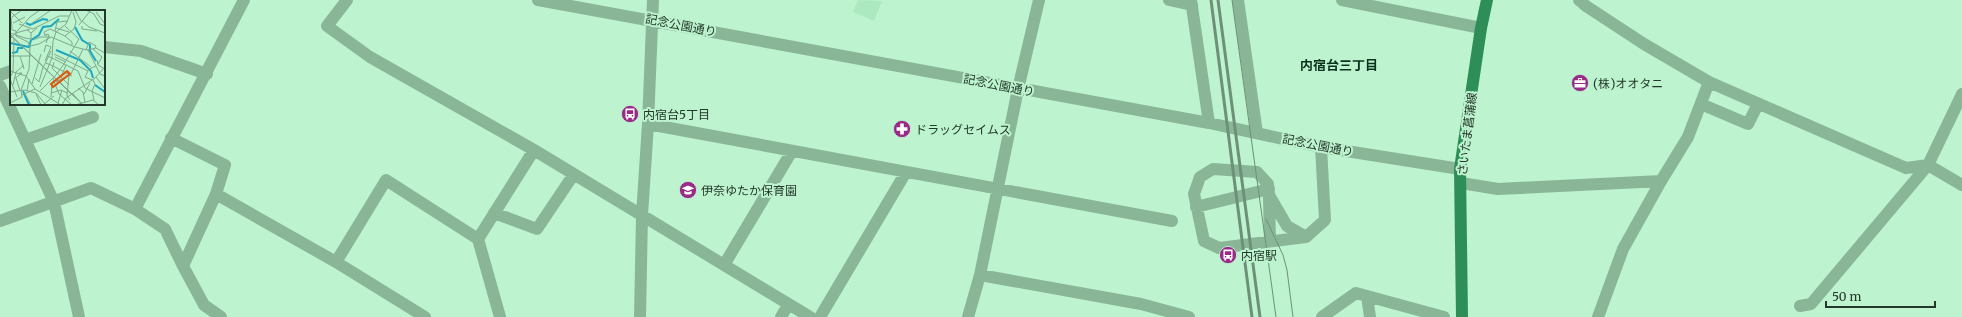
<svg xmlns="http://www.w3.org/2000/svg" width="1962" height="317" viewBox="0 0 1962 317" font-family="Merriweather,'Noto Sans JP',serif">
	<style>
		.built { fill: #ace8c0 }
		.lines { fill: none; stroke-linecap: round; stroke-linejoin: round }
		.minor { stroke: #8ab698; stroke-width: 12 }
		.major { stroke: #2e8e58; stroke-width: 12 }
		.tram { stroke: #6d9178; stroke-width: 1 }
		.rail { stroke: #6d9178; stroke-width: 3 }
		.labels { text-anchor: middle; dominant-baseline: central; stroke-width: 4; stroke-linejoin: round; paint-order: stroke }
		.street-label { font-size: 12px; fill: #23382a; stroke: #bdf3ce }
		.poi-label { font-size: 12px; fill: #23382a; stroke: #bdf3ce; text-anchor: start }
		.neighbourhood-label { font-size: 13px; font-weight: bold; fill: #0a311c; stroke: #bdf3ce }
		.inset-river { fill: none; stroke: #1ba7c1; stroke-width: 2 }
		.inset-road { fill: none; stroke: #7fa88c; stroke-width: 1 }
		.view { fill: #de570e; fill-opacity: 0.15; stroke: #de570e; stroke-width: 2 }
		.inset-edge { fill: none; stroke: #23382a; stroke-width: 2 }
	</style>
	<rect width="100%" height="100%" fill="#bdf3ce"/>
	<path class="built" d="M858 0 882 1 874 21 853 12Z"/>
	<g class="lines">
		<path class="minor" d="M347 0 327 26 370 57 534 150 810 317
			M538 0 1209 123 1321 147 1460 169
			M1169 0 1192 5
			M1191 0 1209 123
			M1238 0 1257 133
			M1342 0 1481 28
			M1579 0 1586 6 1644 44 1709 82 1906 168 1928 165 1962 185
			M104 47 141 51 207 74
			M0 75 11 71
			M0 86 54 202 79 317
			M1701 104 1748 124 1758 104
			M648 124 1172 221
			M171 138 225 165 216 194 183 266
			M25 140 93 117
			M1461 183 1498 189 1661 181
			M216 194 336 262 425 317
			M1269 198 1270 241
			M1196 207 1269 189
			M135 209 244 0
			M494 213 537 229 574 174
			M0 221 91 188 135 209 165 229 183 266 204 305 221 317
			M1306 237 1287 226 1269 195 1268 184 1257 172 1213 169 1200 177 1194 194 1204 241 1219 248 1306 237 1325 220 1321 147
			M478 239 534 150
			M336 262 386 180 478 239 500 317
			M724 265 792 151
			M980 275 1141 304 1189 317
			M1367 296 1370 317
			M1800 306 1811 304 1928 165 1962 94
			M640 317 642 215 648 124 653 0
			M781 317 788 305
			M820 317 906 172
			M968 317 980 275 1018 89 1039 0
			M1322 317 1356 293 1444 317
			M1598 317 1623 249 1661 181 1688 137 1709 82"/>
		<path class="major" d="M1462 317 1460 169 1481 28 1487 0"/>
		<path class="tram" d="M1232 0 1276 317
			M1266 219 1283 255 1287 270 1293 317"/>
		<path class="rail" d="M1211 0 1252 317
			M1218 0 1260 317"/>
	</g>
	<defs>
		<symbol id="office-disc" viewBox="-11 -11 22 22"><circle r="9.5" fill="#9a2a88" stroke="#bdf3ce"/><path d="M-6-3h4V-5.5h4V-3h4V5H-6ZM-1-4.5V-3h2v-1.5ZM-6 0V1H6V0Z" fill="#fff"/></symbol>
		<symbol id="bus-disc" viewBox="-11 -11 22 22"><circle r="9.5" fill="#9a2a88" stroke="#bdf3ce"/><path d="M-5-6H5V4H4V6H2V4H-2V6H-4V4H-5ZM-3.5-4V0h7V-4ZM-3.5 1.2v1.5H-2V1.2ZM2 1.2v1.5H3.5V1.2Z" fill="#fff"/></symbol>
		<symbol id="pharmacy-disc" viewBox="-11 -11 22 22"><circle r="9.5" fill="#9a2a88" stroke="#bdf3ce"/><path d="M-2-6h4v4h4v4h-4v4h-4v-4h-4v-4h4Z" fill="#fff"/></symbol>
		<symbol id="school-disc" viewBox="-11 -11 22 22"><circle r="9.5" fill="#9a2a88" stroke="#bdf3ce"/><path d="M0-5L7-2L0 1L-7-2ZM-4 1L0 2.5L4 1V4Q0 6-4 4Z" fill="#fff"/></symbol>
	</defs>
	<g fill-rule="evenodd">
		<use href="#office-disc" x="1570" y="73" width="20" height="20"/>
		<use href="#bus-disc" x="620" y="104" width="20" height="20"/>
		<use href="#pharmacy-disc" x="892" y="119" width="20" height="20"/>
		<use href="#school-disc" x="678" y="180" width="20" height="20"/>
		<use href="#bus-disc" x="1218" y="245" width="20" height="20"/>
	</g>
	<g class="labels">
		<g class="street-label">
			<text transform="translate(681 25) rotate(11)">記念公園通り</text>
			<text transform="translate(999 85) rotate(11)">記念公園通り</text>
			<text transform="translate(1467 134) rotate(-83)">さいたま菖蒲線</text>
			<text transform="translate(1318 145) rotate(11)">記念公園通り</text>
		</g>
		<g class="poi-label">
			<text x="1593" y="83">(株)オオタニ</text>
			<text x="643" y="114">内宿台5丁目</text>
			<text x="915" y="129">ドラッグセイムス</text>
			<text x="701" y="190">伊奈ゆたか保育園</text>
			<text x="1241" y="255">内宿駅</text>
		</g>
		<g class="neighbourhood-label">
			<text x="1339" y="65">内宿台三丁目</text>
		</g>
	</g>
	<g transform="translate(10 10)">
		<rect width="95" height="95" fill="#bdf3ce"/>
		<path class="inset-river" d="M16 13 20 15 33 9 38 10M65 17 72 30 80 35V41L86 51M21 30 29 25 33 17 41 16 49 9M0 33 19 37 21 30M46 40 70 50 81 61 83 68M2 43 7 42 8 38H13M85 75 95 82M13 81 19 95"/>
		<path class="inset-road" d="M62 0 56 14 46 22 43 31 42 48 54 54 43 69 49 84 62 95M65 0 71 11M76 0 84 4 90 14 95 16M0 1 12 13M86 2 95 14M1 7 2 20 6 21V26L18 32 20 36 29 34 41 27 65 37 77 40 86 38 95 43M2 7 12 0M72 11 79 17 95 23M3 13 15 7M9 14 23 19 49 6H59M21 14 41 0M69 15 81 0M55 16 69 29 54 54 68 61 75 78 95 88M72 16V19L87 21M46 18 59 22M17 20 21 23 27 18M45 21 47 12 58 11M0 23 15 28M6 23 20 19M0 24 44 67M0 25 73 95M35 26 34 22 40 19 55 26 62 32V35M36 26V24L39 25 36 33M55 26 64 19 66 12 63 2M15 28 21 29V23M0 29 20 7 30 0M23 30 30 27H40M83 39 92 47 88 54M76 40 79 32 86 36 85 38M78 40 90 64 95 66M60 41 81 57M34 42 36 35 41 37 35 51M44 44 78 61M0 46H21M10 46 14 59M45 47 56 52M87 50 88 55 95 59M44 52 43 56 62 66M36 53 43 56 42 58 59 75M34 56 41 41M0 61 16 66 25 79 51 95M59 65 57 86 60 90M0 67 3 62 4 29M51 67 56 55M86 67 95 79M6 68 10 81M25 68 29 72 33 57M45 68 66 88M0 69 7 87M4 69 12 63H9M82 70 75 67 79 59 86 56M83 70 85 74 82 81 84 90M49 71 61 84M46 72 61 64 73 39M22 74 31 44M3 75 6 62 14 55M30 77 42 48 37 46M68 78 73 82 75 92M17 81 19 69M30 81 43 68M0 82 14 80 26 83 36 95M41 83 51 80 57 83M15 84 21 95M26 84 31 95M63 84 73 95M74 84 80 73M12 85 25 79M41 87 42 73M0 93 12 87 11 80 19 59 20 36M48 93 52 80M33 95 44 86M52 95 56 88 85 68 95 57M65 95 83 90 89 95"/>
		<path class="view" d="M57 61 60 64 43 77 41 74Z"/>
		<rect width="95" height="95" class="inset-edge"/>
	</g>
	<path d="M1826 301v6h109v-6" fill="none" stroke="#23382a" stroke-width="2"/>
	<text x="1832" y="301" font-size="12" fill="#23382a" stroke="#bdf3ce" stroke-width="3" paint-order="stroke">50 m</text>
</svg>
